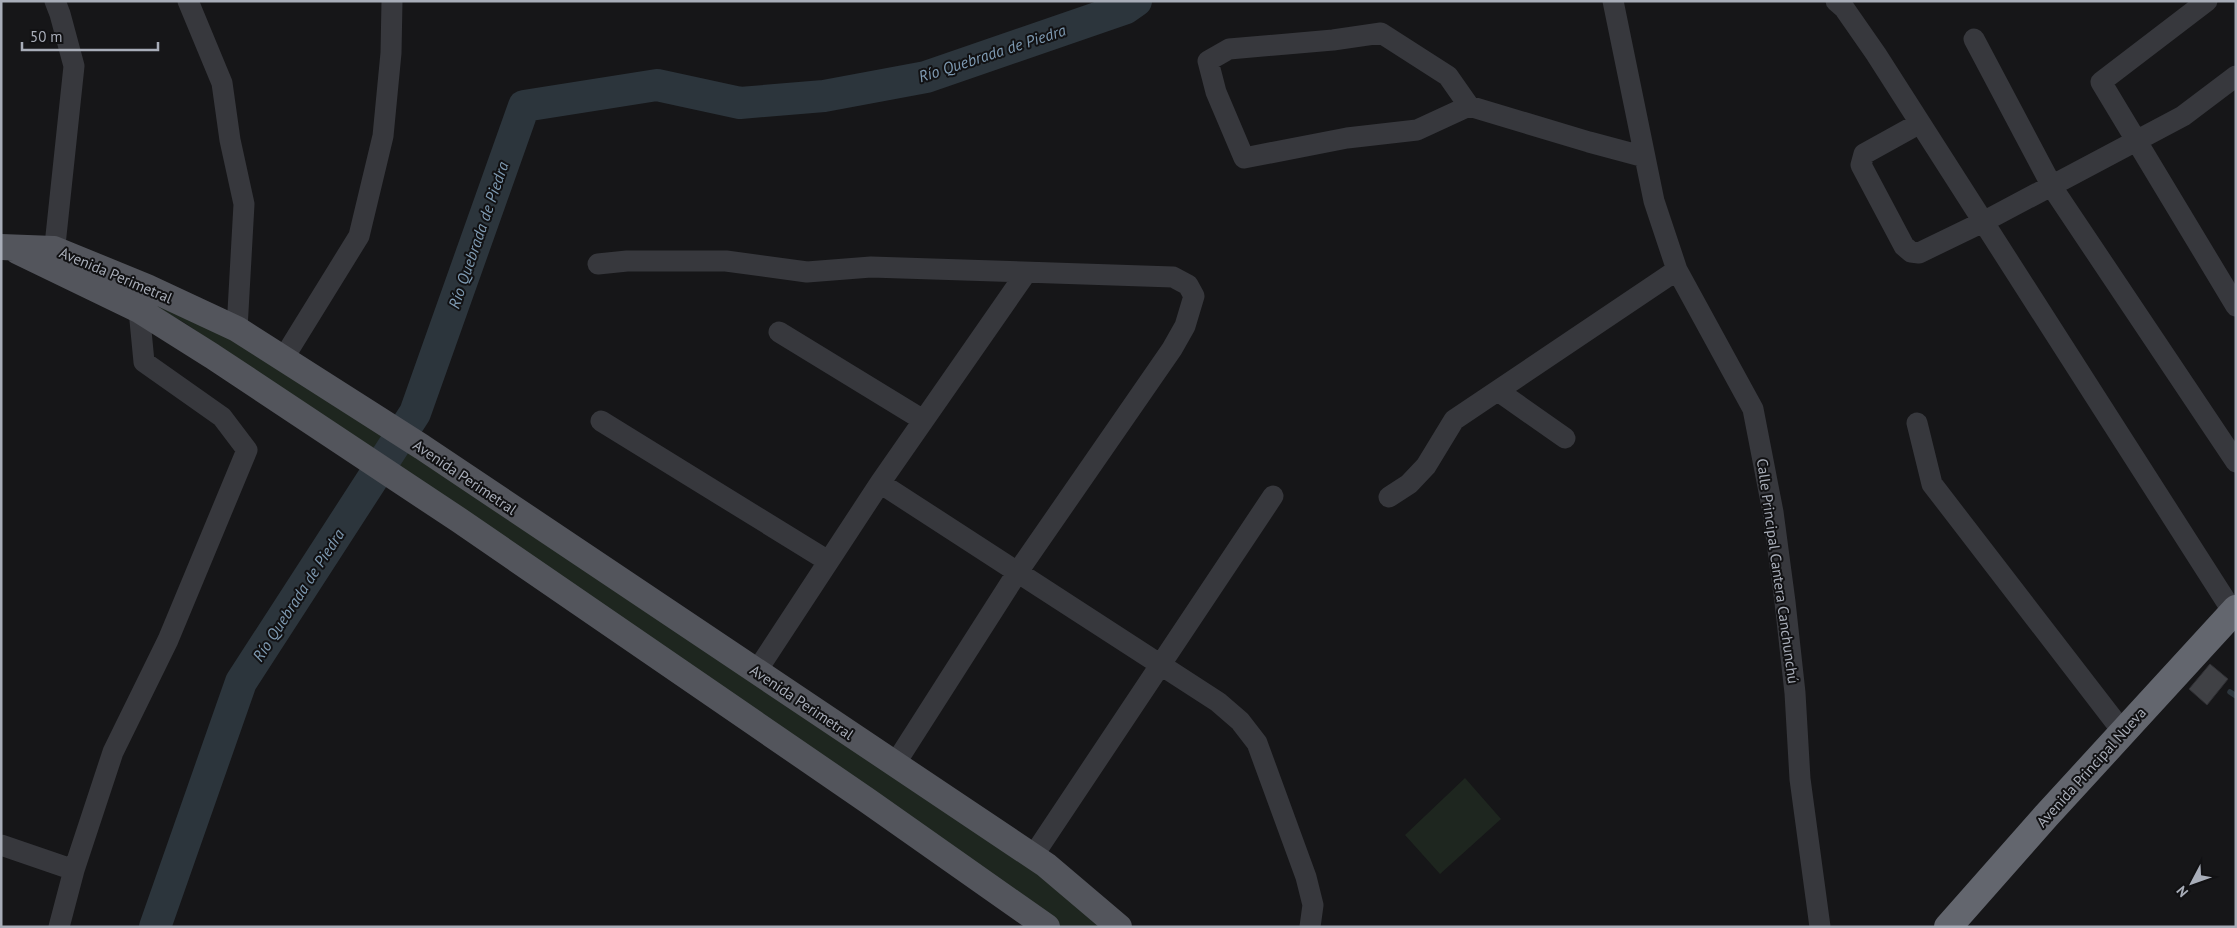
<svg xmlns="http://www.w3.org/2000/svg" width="2237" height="928" viewBox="0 0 2237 928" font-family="'PT Sans',sans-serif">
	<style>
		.green { fill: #1e261f }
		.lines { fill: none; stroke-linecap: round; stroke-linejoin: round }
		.stream { stroke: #2c353c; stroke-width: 5.5 }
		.river { stroke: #2c353c; stroke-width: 32 }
		.building { fill: #404145; stroke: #303034 }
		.minor { stroke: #37383d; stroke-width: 21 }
		.major { stroke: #53555c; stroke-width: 26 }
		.highway { stroke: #63666e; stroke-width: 28 }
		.labels { text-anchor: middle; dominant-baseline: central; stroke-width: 4; stroke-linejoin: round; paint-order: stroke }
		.street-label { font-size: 15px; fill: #a8adb8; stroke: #111113 }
		.water-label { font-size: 16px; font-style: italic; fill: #7f9bb3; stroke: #111113 }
	</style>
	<rect width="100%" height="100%" fill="#161618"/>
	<path class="green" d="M108 282 235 333 1119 927H1047L185 323Z
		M1465 778 1501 819 1440 874 1405 835Z"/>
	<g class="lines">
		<path class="stream" d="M2230 692 2236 696"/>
		<path class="river" d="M155 927 241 682 415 413 524 106 657 85 740 103 824 96 926 77 1126 8 1136 1"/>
	</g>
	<path class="building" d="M2210 664 2228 679 2207 705 2189 689Z"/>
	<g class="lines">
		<path class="minor" d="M188 1 222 83 230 140 244 204 237 329
			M1613 1 1654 201 1677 270 1753 409 1773 512 1785 602 1795 693 1800 779 1820 927
			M1836 1 1844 8 1876 54 2233 612
			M2207 1 2101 82 2236 306
			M1381 33 1448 76 1469 106 1417 130 1347 138 1244 158 1216 92 1208 61 1229 49 1333 40Z
			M1974 39 2054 190 2236 462
			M1469 106 1589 142 1645 157
			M1920 123 1864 154 1861 165 1904 246 1911 252 1919 253 1983 222 2183 116 2236 76
			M53 264 74 66 60 14 55 1
			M598 264 627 261H726L807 272 871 267 1173 277 1188 285 1194 296 1185 326 1172 349 1017 573 895 764
			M779 332 923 420
			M283 359 359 236 383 136 391 53 392 1
			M1498 391 1565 438
			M601 421 828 561
			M1917 423 1932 484 2123 732
			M880 483 1218 702 1240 721 1257 743 1306 877 1313 905 1310 927
			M1389 497 1409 484 1426 466 1454 420 1677 270
			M756 672 880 483 1026 273
			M1 845 74 870 113 752 168 640 247 450 222 417 144 362 139 310
			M1033 856 1273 496
			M59 927 74 870"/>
		<path class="major" d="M1 247 54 249 147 287 237 329 422 447 1046 865 1119 927
			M17 251 139 310 212 356 459 520 868 801 1047 927"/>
		<path class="highway" d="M1948 927 2046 816 2236 609"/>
	</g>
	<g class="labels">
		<g class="street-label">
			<text transform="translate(116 275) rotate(23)">Avenida Perimetral</text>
			<text transform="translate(465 477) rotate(34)">Avenida Perimetral</text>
			<text transform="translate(1778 571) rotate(82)">Calle Principal Cantera Canchunchú</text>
			<text transform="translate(802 702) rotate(34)">Avenida Perimetral</text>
			<text transform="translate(2091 767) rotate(-48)">Avenida Principal Nueva</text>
		</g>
		<g class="water-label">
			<text transform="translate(992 53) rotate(-18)">Río Quebrada de Piedra</text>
			<text transform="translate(478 235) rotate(-71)">Río Quebrada de Piedra</text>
			<text transform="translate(298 595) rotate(-57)">Río Quebrada de Piedra</text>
		</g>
	</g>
	<rect width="2237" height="928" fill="none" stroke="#a8adb8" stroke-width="5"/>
	<g transform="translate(2192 883) rotate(229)" stroke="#111113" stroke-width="4" paint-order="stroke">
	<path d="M0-4L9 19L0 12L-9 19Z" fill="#a8adb8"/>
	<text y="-8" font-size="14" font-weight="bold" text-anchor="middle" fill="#a8adb8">N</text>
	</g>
	<path d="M22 42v8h136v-8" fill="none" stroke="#a8adb8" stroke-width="2.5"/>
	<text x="30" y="42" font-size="15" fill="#a8adb8" stroke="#111113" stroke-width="4" paint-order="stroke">50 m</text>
</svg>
